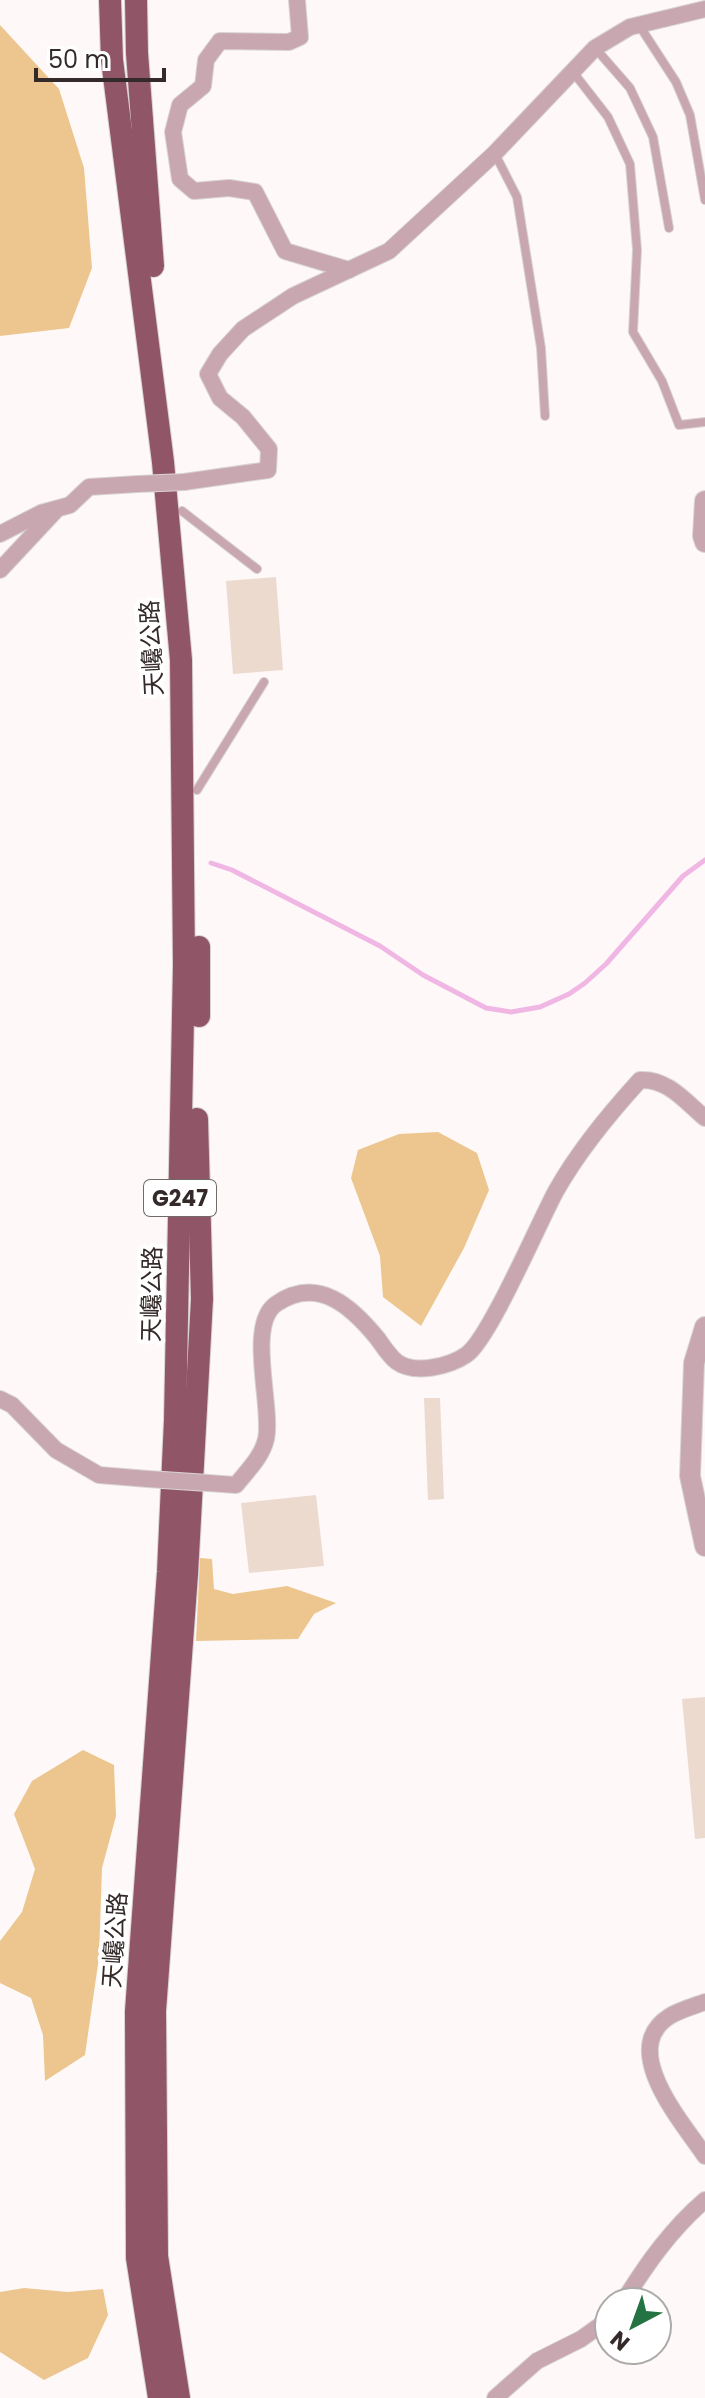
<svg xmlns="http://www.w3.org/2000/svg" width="705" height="2398" font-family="Poppins,'Noto Sans SC',sans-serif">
<rect width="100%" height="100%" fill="#fef9f8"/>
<!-- green -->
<g fill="#ecc68e">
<path d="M 0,25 L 59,89 L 84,168 L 92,268 L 69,328 L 0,336 Z"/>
<path d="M 438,1132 L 477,1153 L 489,1190 L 464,1248 L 421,1326 L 383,1297 L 380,1256 L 351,1178 L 358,1150 L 399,1134 Z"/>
<path d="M 200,1558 L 212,1559 L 214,1589 L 233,1594 L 287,1586 L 336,1603 L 314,1614 L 298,1639 L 196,1641 Z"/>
<path d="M 83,1750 L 114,1765 L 116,1816 L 102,1868 L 99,1957 L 85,2055 L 45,2081 L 43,2035 L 31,1998 L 0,1983 L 0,1941 L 22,1912 L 35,1869 L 14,1814 L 32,1781 Z"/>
<path d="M 24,2288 L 68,2292 L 103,2289 L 108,2315 L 88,2358 L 44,2380 L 0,2352 L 0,2292 Z"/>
</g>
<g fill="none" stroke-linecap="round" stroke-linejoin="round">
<!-- stream -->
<path stroke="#f1b7e4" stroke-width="5" d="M 211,863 L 232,870 L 380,946 L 423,975 L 486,1008 L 511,1012 L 540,1007 L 569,994 L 585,983 L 606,964 L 683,876 L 705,860"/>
</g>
<!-- building -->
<g fill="#eddacf">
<path d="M 276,577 L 283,670 L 233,674 L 226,581 Z"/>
<path d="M 424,1398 L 440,1398 L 444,1499 L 428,1500 Z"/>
<path d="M 316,1495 L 324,1566 L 249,1573 L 241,1503 Z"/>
<path d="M 705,1697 L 705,1838 L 695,1839 L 682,1699 Z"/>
</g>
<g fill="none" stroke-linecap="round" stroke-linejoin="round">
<!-- service casing -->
<g stroke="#d9d4d3" stroke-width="10">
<g id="service">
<path d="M 639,25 L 676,82 L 690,115 L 705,200"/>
<path d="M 596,49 L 630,88 L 653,137 L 669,228"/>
<path d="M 573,72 L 608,117 L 630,164 L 637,250 L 633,332 L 662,381 L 679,425 L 705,422"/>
<path d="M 495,154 L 517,197 L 541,348 L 545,416"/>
<path d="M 182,511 L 257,569"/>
<path d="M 197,790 L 264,682"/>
</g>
</g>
<!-- minor casing -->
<g stroke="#d9d4d3" stroke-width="18">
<g id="minor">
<path d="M 297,0 L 300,37 L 289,42 L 220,41 L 206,60 L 203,86 L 180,105 L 173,132 L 180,179 L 194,191 L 229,188 L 255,192 L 285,251 L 349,270"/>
<path d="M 184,482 L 268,470 L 269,449 L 243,417 L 220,398 L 208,374 L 220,354 L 243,329 L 293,296 L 389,251 L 494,154 L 595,48 L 630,27 L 705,9"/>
<path d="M 0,534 L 41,513 L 70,505 L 89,487 L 138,484"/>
<path d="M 0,570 L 57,509"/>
<path d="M 0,1399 L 12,1405 L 56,1450 L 99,1475 L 148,1479"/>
<path d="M 208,1483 L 236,1485 C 247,1471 262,1457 266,1439 C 273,1408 246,1325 276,1304 C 318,1275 352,1307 378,1339 C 383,1346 390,1357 397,1362 C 415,1375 450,1366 466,1355 C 489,1340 539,1222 556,1191 C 579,1150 609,1114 640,1080 C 667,1078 686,1102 705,1118"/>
<path d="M 705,2002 C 694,2006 680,2010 670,2016 C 617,2049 683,2123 705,2156"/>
<path d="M 623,2302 C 646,2265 671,2229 705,2200"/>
<path d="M 495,2398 L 537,2361 L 581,2339 L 609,2319"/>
</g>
</g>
<!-- tertiary casing -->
<g stroke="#d9d4d3" stroke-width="22">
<g id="tertiary">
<path d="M 705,501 L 703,536 L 705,542"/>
<path d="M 705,1327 L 694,1363 L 690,1476 L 705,1546"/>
</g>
</g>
<!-- trunk casing -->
<g stroke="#d9d4d3" stroke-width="24">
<g id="trunk">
<path d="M 110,0 L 112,60 L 163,462 L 181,660 L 184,965 L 175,1420 L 168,1572 L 136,2011 L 137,2258 L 159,2398"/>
<path d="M 136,0 L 137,53 L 153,266"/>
<path d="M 199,1016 L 199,947"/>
<path d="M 179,2398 L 157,2256 L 155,2011 L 187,1574 L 202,1299 L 197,1119"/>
</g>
</g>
<!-- service -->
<use href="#service" stroke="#c8a7b0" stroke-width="8"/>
<!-- minor -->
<use href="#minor" stroke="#c8a7b0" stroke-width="16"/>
<!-- tertiary -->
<use href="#tertiary" stroke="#c8a7b0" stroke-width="20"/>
<!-- trunk -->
<use href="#trunk" stroke="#915568" stroke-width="22"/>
<!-- minor-bridge casing -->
<g stroke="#d9d4d3" stroke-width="18" stroke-linecap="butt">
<g id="minor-bridge">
<path d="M 138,484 L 184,482"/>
<path d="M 148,1479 L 208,1483"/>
</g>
</g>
<!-- minor-bridge -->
<use href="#minor-bridge" stroke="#c8a7b0" stroke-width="16"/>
</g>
<g text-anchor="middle" stroke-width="8" stroke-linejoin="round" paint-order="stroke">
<!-- shield labels -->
<rect fill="#fff" stroke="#706a69" stroke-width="2" x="144" y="1180" width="72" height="36" rx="6"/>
<g font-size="22" font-weight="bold" fill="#332a29">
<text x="180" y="1206">G247</text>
</g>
<!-- street labels -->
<g font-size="24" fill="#332a29" stroke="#fff">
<text transform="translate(152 648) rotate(-93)" y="8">天巉公路</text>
<text transform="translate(152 1294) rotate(-89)" y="8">天巉公路</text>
<text transform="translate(115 1940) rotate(-86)" y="8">天巉公路</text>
</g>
</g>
<!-- north arrow -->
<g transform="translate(633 2326) rotate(221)"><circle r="38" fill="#ffffff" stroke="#adaaa9" stroke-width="2"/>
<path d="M0-6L14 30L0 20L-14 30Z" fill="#257343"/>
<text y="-12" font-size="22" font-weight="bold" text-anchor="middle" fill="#332a29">N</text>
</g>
<!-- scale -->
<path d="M36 68v12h128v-12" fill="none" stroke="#332a29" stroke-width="4"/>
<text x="48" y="68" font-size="24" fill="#332a29" stroke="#ffffff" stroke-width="6" paint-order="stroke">50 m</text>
</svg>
